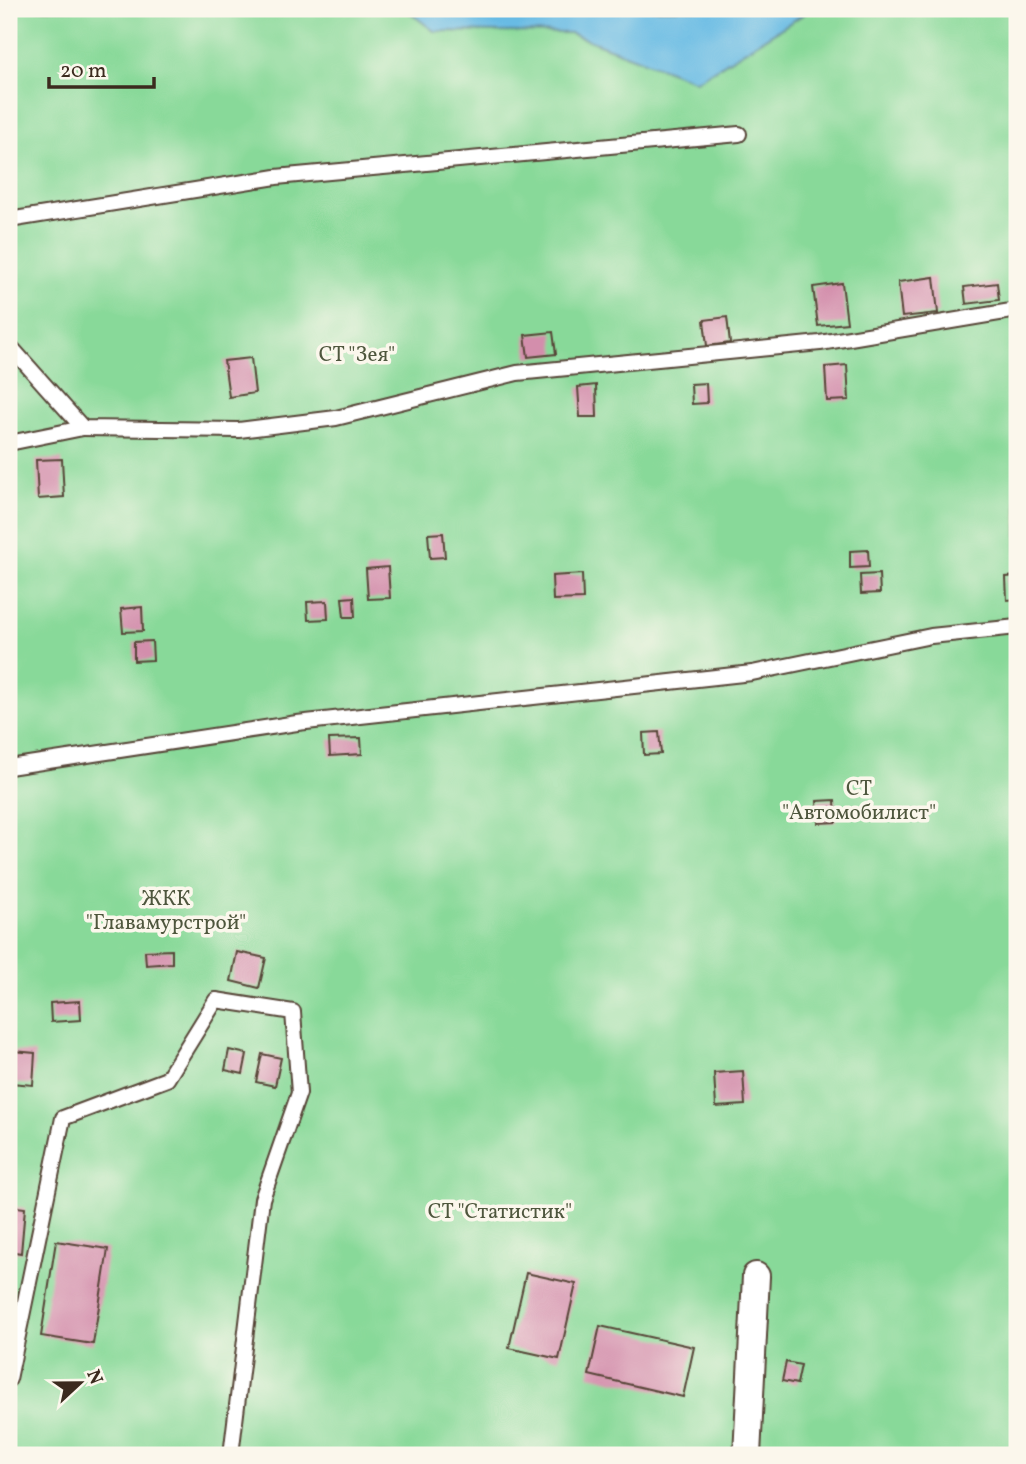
<svg xmlns="http://www.w3.org/2000/svg" width="1026" height="1464" font-family="Vollkorn,serif">
<rect width="100%" height="100%" fill="#fbf7ec"/>
<filter id="ink" filterUnits="userSpaceOnUse"><feTurbulence type="fractalNoise" baseFrequency=".0143" numOctaves="2"/><feDisplacementMap in="SourceGraphic" scale="14" xChannelSelector="R" yChannelSelector="G"/><feConvolveMatrix kernelMatrix="1 2 1 2 8 2 1 2 1" color-interpolation-filters="sRGB"/></filter>
<filter id="wash" filterUnits="userSpaceOnUse"><feTurbulence type="fractalNoise" baseFrequency=".00686" numOctaves="4" result="noise"/><feDisplacementMap in="SourceGraphic" scale="28" xChannelSelector="R" yChannelSelector="G"/><feGaussianBlur stdDeviation="1.57" result="paint"/><feColorMatrix in="noise" values="0 0 0 0 0 0 0 0 0 0 0 0 0 0 0 0 0 1.4 0 .05"/><feComposite in="paint" operator="in"/></filter>
<g filter="url(#wash)">
<rect width="100%" height="100%" fill="#f5ddc2"/>
<!-- green -->
<rect fill="#88d999" stroke="#62825c" stroke-width="2" x="9" y="9" width="1008" height="1446"/>
<!-- water -->
<path fill="#68bbe4" stroke="#527281" stroke-width="2" d="M 405,9 L 812,9 L 696,81 L 570,33 L 434,31 Z"/>
<g id="blocks">
<!-- building -->
<g fill="#d38eac">
<path d="M 934,277 L 938,313 L 902,317 L 898,282 Z"/>
<path d="M 842,283 L 847,323 L 818,326 L 813,287 Z"/>
<path d="M 997,283 L 999,300 L 966,304 L 964,287 Z"/>
<path d="M 727,317 L 730,343 L 707,346 L 704,320 Z"/>
<path d="M 553,332 L 556,354 L 528,357 L 525,335 Z"/>
<path d="M 251,358 L 255,393 L 229,397 L 224,361 Z"/>
<path d="M 847,365 L 849,400 L 827,401 L 825,367 Z"/>
<path d="M 706,383 L 707,403 L 692,404 L 691,384 Z"/>
<path d="M 596,385 L 597,417 L 580,417 L 578,387 Z"/>
<path d="M 62,459 L 64,497 L 38,499 L 36,460 Z"/>
<path d="M 443,533 L 445,557 L 430,558 L 428,534 Z"/>
<path d="M 868,550 L 869,567 L 850,568 L 850,551 Z"/>
<path d="M 388,567 L 390,598 L 368,599 L 366,569 Z"/>
<path d="M 582,574 L 583,599 L 553,600 L 552,576 Z"/>
<path d="M 879,574 L 880,593 L 861,594 L 860,575 Z"/>
<path d="M 1017,576 L 1017,599 L 1007,600 L 1006,577 Z"/>
<path d="M 354,597 L 355,617 L 344,617 L 342,598 Z"/>
<path d="M 327,601 L 328,619 L 308,620 L 307,602 Z"/>
<path d="M 142,607 L 143,631 L 123,632 L 121,609 Z"/>
<path d="M 152,641 L 153,660 L 134,661 L 134,642 Z"/>
<path d="M 659,732 L 661,754 L 644,755 L 643,733 Z"/>
<path d="M 361,738 L 362,754 L 330,756 L 329,739 Z"/>
<path d="M 835,800 L 836,822 L 818,823 L 817,801 Z"/>
<path d="M 172,950 L 172,963 L 146,965 L 145,951 Z"/>
<path d="M 237,952 L 266,958 L 259,988 L 231,981 Z"/>
<path d="M 80,1001 L 81,1020 L 51,1022 L 50,1003 Z"/>
<path d="M 229,1050 L 247,1054 L 243,1074 L 225,1070 Z"/>
<path d="M 13,1051 L 35,1053 L 33,1085 L 11,1083 Z"/>
<path d="M 262,1054 L 281,1058 L 275,1086 L 256,1082 Z"/>
<path d="M 743,1071 L 745,1105 L 716,1107 L 714,1073 Z"/>
<path d="M 9,1206 L 25,1208 L 21,1253 L 9,1251 Z"/>
<path d="M 56,1241 L 108,1249 L 93,1344 L 41,1336 Z"/>
<path d="M 526,1273 L 576,1284 L 559,1359 L 509,1348 Z"/>
<path d="M 600,1326 L 694,1347 L 683,1397 L 589,1375 Z"/>
<path d="M 786,1362 L 801,1365 L 797,1384 L 782,1381 Z"/>
<path d="M 165,1449 L 196,1454 L 196,1455 L 164,1455 Z"/>
</g>
</g>
</g>
<g filter="url(#ink)">
<use href="#blocks" fill-opacity="0" stroke="#574537" stroke-width="2"/>
<g fill="none" stroke-linecap="round" stroke-linejoin="round">
<!-- lane casing -->
<g stroke="#574537" stroke-width="18">
<g id="lane">
<path d="M 9,220 L 276,177 L 739,134"/>
<path d="M 9,345 L 83,428 L 239,430 L 336,418 L 517,373 L 820,343 L 1017,310"/>
<path d="M 9,443 L 83,428"/>
<path d="M 9,767 L 297,723 L 752,673 L 931,636 L 1017,627"/>
<path d="M 9,1379 L 63,1118 L 167,1079 L 216,1000 L 293,1012 L 299,1093 L 262,1199 L 231,1455"/>
</g>
</g>
<!-- street casing -->
<g stroke="#574537" stroke-width="30">
<path id="street" d="M 747,1455 L 756,1276"/>
</g>
<!-- lane -->
<use href="#lane" stroke="#fff" stroke-width="14"/>
<!-- street -->
<use href="#street" stroke="#fff" stroke-width="26"/>
</g>
</g>
<g text-anchor="middle" stroke-width="7" stroke-linejoin="round" paint-order="stroke">
<!-- park labels -->
<g font-size="21" fill="#4e563d" stroke="#fbf7ec">
<text x="357" y="361">СТ "Зея"</text>
<text x="859" y="795">СТ<tspan x="859" dy="24">"Автомобилист"</tspan></text>
<text x="166" y="905">ЖКК<tspan x="166" dy="24">"Главамурстрой"</tspan></text>
<text x="500" y="1218">СТ "Статистик"</text>
</g>
</g>
<!-- margin -->
<rect width="1026" height="1464" fill="none" stroke="#fbf7ec" stroke-width="35"/>
<!-- north arrow -->
<g transform="translate(80 1383) rotate(68)" stroke="#fbf7ec" stroke-width="5" paint-order="stroke">
<path d="M0-5L12 26L0 18L-12 26Z" fill="#3b2a1e"/>
<text y="-10" font-size="19" font-weight="bold" text-anchor="middle" fill="#3b2a1e">N</text>
</g>
<!-- scale -->
<path d="M49 77v10h105v-10" fill="none" stroke="#3b2a1e" stroke-width="3.5"/>
<text x="60" y="77" font-size="21" fill="#3b2a1e" stroke="#fbf7ec" stroke-width="5" paint-order="stroke">20 m</text>
</svg>
